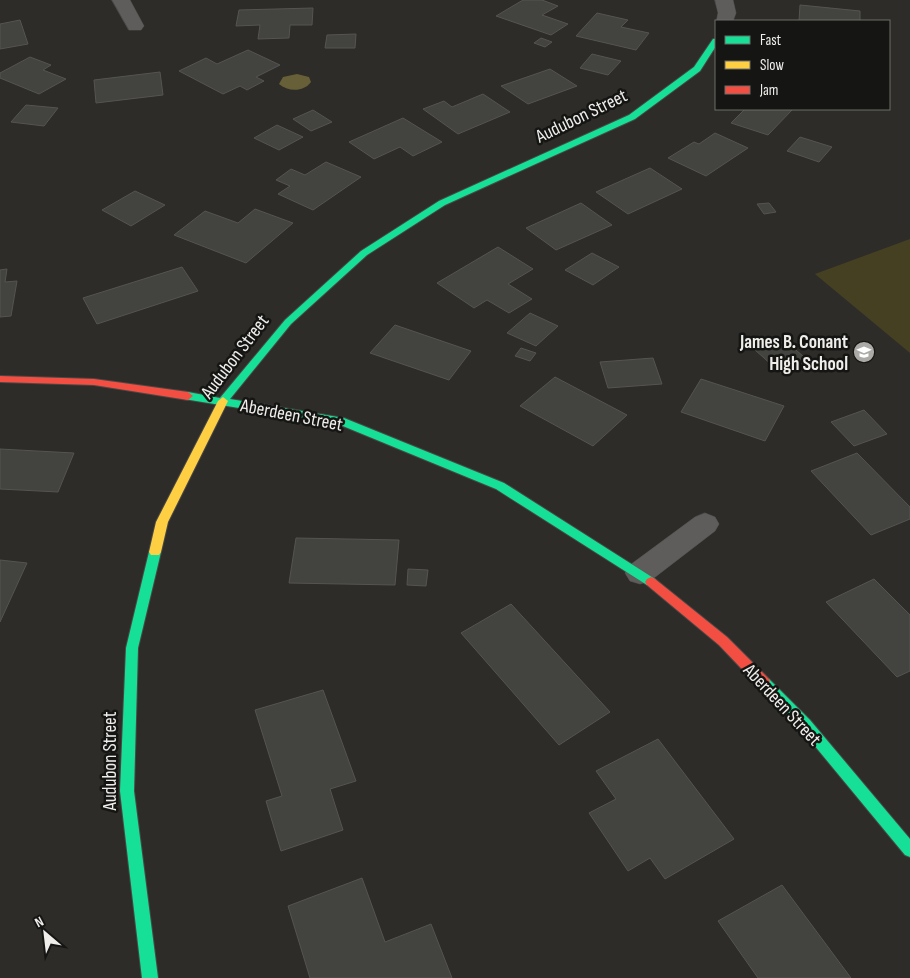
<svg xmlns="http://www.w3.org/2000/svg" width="910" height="978" font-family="'Sofia Sans Condensed',sans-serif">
<rect width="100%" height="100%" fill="#2d2c29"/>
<!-- green -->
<path fill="#464022" d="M 910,239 L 910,353 L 815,274 Z"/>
<!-- water -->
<path fill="#675f38" d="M 297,74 L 309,77 L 311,82 C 304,92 288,92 279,84 L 283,77 Z"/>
<!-- building -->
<g fill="#434340" stroke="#555451">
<path d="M 523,0 L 542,0 L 558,6 L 542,15 L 568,24 L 551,35 L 496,16 Z"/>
<path d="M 800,5 L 860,11 L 860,21 L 799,21 Z"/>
<path d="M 313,8 L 312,25 L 290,25 L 289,38 L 258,39 L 260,25 L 236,26 L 239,10 Z"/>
<path d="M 597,13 L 628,20 L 621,27 L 649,33 L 636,50 L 576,36 Z"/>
<path d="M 20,20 L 28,44 L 0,49 L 0,24 Z"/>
<path d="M 356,34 L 355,48 L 325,48 L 327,35 Z"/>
<path d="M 541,38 L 552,42 L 545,47 L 534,43 Z"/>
<path d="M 248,50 L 280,65 L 256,77 L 264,81 L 247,90 L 240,86 L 223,94 L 179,71 L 206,58 L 217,64 Z"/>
<path d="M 592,54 L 621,61 L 608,75 L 580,68 Z"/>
<path d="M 30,57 L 51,65 L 43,70 L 66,79 L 39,94 L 0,78 L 0,73 Z"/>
<path d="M 550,69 L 577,86 L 528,104 L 501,86 Z"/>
<path d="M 160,72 L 163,95 L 96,103 L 94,80 Z"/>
<path d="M 483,94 L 510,112 L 458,134 L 423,109 L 444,101 L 452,107 Z"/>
<path d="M 26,105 L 58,108 L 44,126 L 11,122 Z"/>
<path d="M 745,109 L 793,109 L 768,135 L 731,123 Z"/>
<path d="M 313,110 L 332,122 L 311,131 L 293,119 Z"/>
<path d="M 403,118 L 442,142 L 413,156 L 400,147 L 374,159 L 349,142 Z"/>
<path d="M 277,125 L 303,137 L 279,150 L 254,138 Z"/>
<path d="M 715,133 L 748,148 L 706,176 L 668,158 L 694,142 L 699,144 Z"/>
<path d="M 800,137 L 832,147 L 819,162 L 787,151 Z"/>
<path d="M 326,162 L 361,177 L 313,210 L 278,194 L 290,186 L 276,180 L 291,169 L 305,175 Z"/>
<path d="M 650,168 L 682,189 L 628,214 L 596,192 Z"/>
<path d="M 135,191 L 165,205 L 131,226 L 102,210 Z"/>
<path d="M 581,203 L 612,225 L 556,250 L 526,228 Z"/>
<path d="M 769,203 L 776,212 L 764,214 L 757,204 Z"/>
<path d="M 255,209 L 293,223 L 246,263 L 174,235 L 205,211 L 238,223 Z"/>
<path d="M 498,247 L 533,269 L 508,284 L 532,299 L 509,313 L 487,300 L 474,308 L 437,283 Z"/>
<path d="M 592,253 L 619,267 L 593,285 L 565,270 Z"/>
<path d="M 182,267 L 198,291 L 97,324 L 83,298 Z"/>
<path d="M 7,269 L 5,282 L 17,281 L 11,316 L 0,317 L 0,270 Z"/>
<path d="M 530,313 L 558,326 L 536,346 L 507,333 Z"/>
<path d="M 395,325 L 471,351 L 449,380 L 370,353 Z"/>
<path d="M 783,339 L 810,362 L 782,374 L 755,350 Z"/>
<path d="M 521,348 L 536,353 L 530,361 L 515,356 Z"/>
<path d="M 653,358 L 662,384 L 608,388 L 600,362 Z"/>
<path d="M 555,377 L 627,415 L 593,446 L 520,406 Z"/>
<path d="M 701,379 L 784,406 L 765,441 L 681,412 Z"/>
<path d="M 864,410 L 887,434 L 854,446 L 831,422 Z"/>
<path d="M 0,449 L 74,453 L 58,492 L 0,489 Z"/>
<path d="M 857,453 L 910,507 L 910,519 L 871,535 L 811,471 Z"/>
<path d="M 296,538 L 399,540 L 395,585 L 289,583 Z"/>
<path d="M 0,560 L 27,563 L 0,622 Z"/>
<path d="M 408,569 L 428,570 L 426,586 L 407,585 Z"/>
<path d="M 874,579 L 910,615 L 910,671 L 897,677 L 826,602 Z"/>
<path d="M 511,604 L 610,712 L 559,745 L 461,633 Z"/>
<path d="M 323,690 L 356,781 L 330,789 L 343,830 L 281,851 L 266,801 L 282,796 L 255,710 Z"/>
<path d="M 658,739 L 734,839 L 665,879 L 650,858 L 628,871 L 589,813 L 616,799 L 596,771 Z"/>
<path d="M 362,878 L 385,942 L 431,924 L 452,978 L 310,978 L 288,906 Z"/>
<path d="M 782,885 L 851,978 L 758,978 L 718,921 Z"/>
</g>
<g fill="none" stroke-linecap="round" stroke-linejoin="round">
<!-- street casing -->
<g stroke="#494846" stroke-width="1">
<g id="street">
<path d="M 112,0 L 130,0 L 144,26 L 141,30 L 129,30 Z"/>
<path d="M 715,0 L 733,0 L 736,13 L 733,21 L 716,23 L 718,13 Z"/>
<path d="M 705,513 L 715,517 L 719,524 L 715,531 L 650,581 L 640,584 L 630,581 L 625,573 L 630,565 L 695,517 Z"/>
</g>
</g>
<!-- fast casing -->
<g stroke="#494846" stroke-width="2">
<g id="fast">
<path d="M 713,39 L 716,39 L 716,46 L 700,71 L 635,119 L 445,205 L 367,255 L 291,324 L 230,399 L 344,418 L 504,483 L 655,579 L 657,582 L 655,585 L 647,585 L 496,489 L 338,424 L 184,399 L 183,396 L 184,393 L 188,392 L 220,398 L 285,320 L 361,251 L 439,201 L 629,115 L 694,67 Z"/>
<path d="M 155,547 L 159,549 L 161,552 L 138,648 L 134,791 L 158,978 L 142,978 L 120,791 L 126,648 L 149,552 L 151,549 Z"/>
<path d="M 764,678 L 769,679 L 810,720 L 910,839 L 910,857 L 905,855 L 800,728 L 759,687 L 758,683 L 759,679 Z"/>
</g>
</g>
<!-- slow casing -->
<g stroke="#494846" stroke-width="2">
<path id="slow" d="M 223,397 L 228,401 L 168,522 L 161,552 L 159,555 L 151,555 L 149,552 L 156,522 L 218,401 Z"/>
</g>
<!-- jam casing -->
<g stroke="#494846" stroke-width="2">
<g id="jam">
<path d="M 0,376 L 94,379 L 188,392 L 193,396 L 188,400 L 94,385 L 0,382 Z"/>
<path d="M 651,577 L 655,579 L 727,637 L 769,679 L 770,683 L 769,687 L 764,688 L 759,687 L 719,645 L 647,585 L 645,582 L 647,579 Z"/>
</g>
</g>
<!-- street -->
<use href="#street" fill="#5e5d5b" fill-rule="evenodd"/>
<!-- fast -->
<use href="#fast" fill="#16e098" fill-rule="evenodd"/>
<!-- slow -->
<use href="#slow" fill="#ffcf43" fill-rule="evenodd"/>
<!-- jam -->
<use href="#jam" fill="#f24e42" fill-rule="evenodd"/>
</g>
<!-- icons -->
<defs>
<g id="school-disc" transform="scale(1.125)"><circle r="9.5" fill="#abaaa7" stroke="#151513"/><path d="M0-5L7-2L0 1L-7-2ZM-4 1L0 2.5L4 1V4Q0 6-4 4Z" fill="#fff"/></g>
</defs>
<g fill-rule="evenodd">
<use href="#school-disc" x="864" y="352"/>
</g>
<g text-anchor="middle" stroke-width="5" stroke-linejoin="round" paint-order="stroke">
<!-- street labels -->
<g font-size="19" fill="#efeeeb" stroke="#151513">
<text transform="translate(581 115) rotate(-26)" y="7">Audubon Street</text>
<text transform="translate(234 356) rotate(-53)" y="7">Audubon Street</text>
<text transform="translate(292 414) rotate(11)" y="7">Aberdeen Street</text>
<text transform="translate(783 704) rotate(47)" y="7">Aberdeen Street</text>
<text transform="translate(109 761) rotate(-90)" y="7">Audubon Street</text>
</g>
<!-- poi labels -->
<g font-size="19" font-weight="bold" fill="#efeeeb" stroke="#151513" text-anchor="end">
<text x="848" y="348">James B. Conant<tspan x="848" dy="22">High School</tspan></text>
</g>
</g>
<!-- legend -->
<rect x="715" y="20" width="175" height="90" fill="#151513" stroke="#6c6c69"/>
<rect x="725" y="36" width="25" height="8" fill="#16e098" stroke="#6c6c69"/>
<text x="760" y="45" font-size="15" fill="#efeeeb">Fast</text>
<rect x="725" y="61" width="25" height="8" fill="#ffcf43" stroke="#6c6c69"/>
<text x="760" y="70" font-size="15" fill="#efeeeb">Slow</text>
<rect x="725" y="86" width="25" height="8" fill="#f24e42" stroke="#6c6c69"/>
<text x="760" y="95" font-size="15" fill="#efeeeb">Jam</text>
<!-- north arrow -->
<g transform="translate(45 933) rotate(332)" stroke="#151513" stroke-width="4" paint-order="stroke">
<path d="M0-4L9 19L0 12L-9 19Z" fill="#efeeeb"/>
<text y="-8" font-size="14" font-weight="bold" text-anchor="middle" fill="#efeeeb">N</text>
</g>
</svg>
